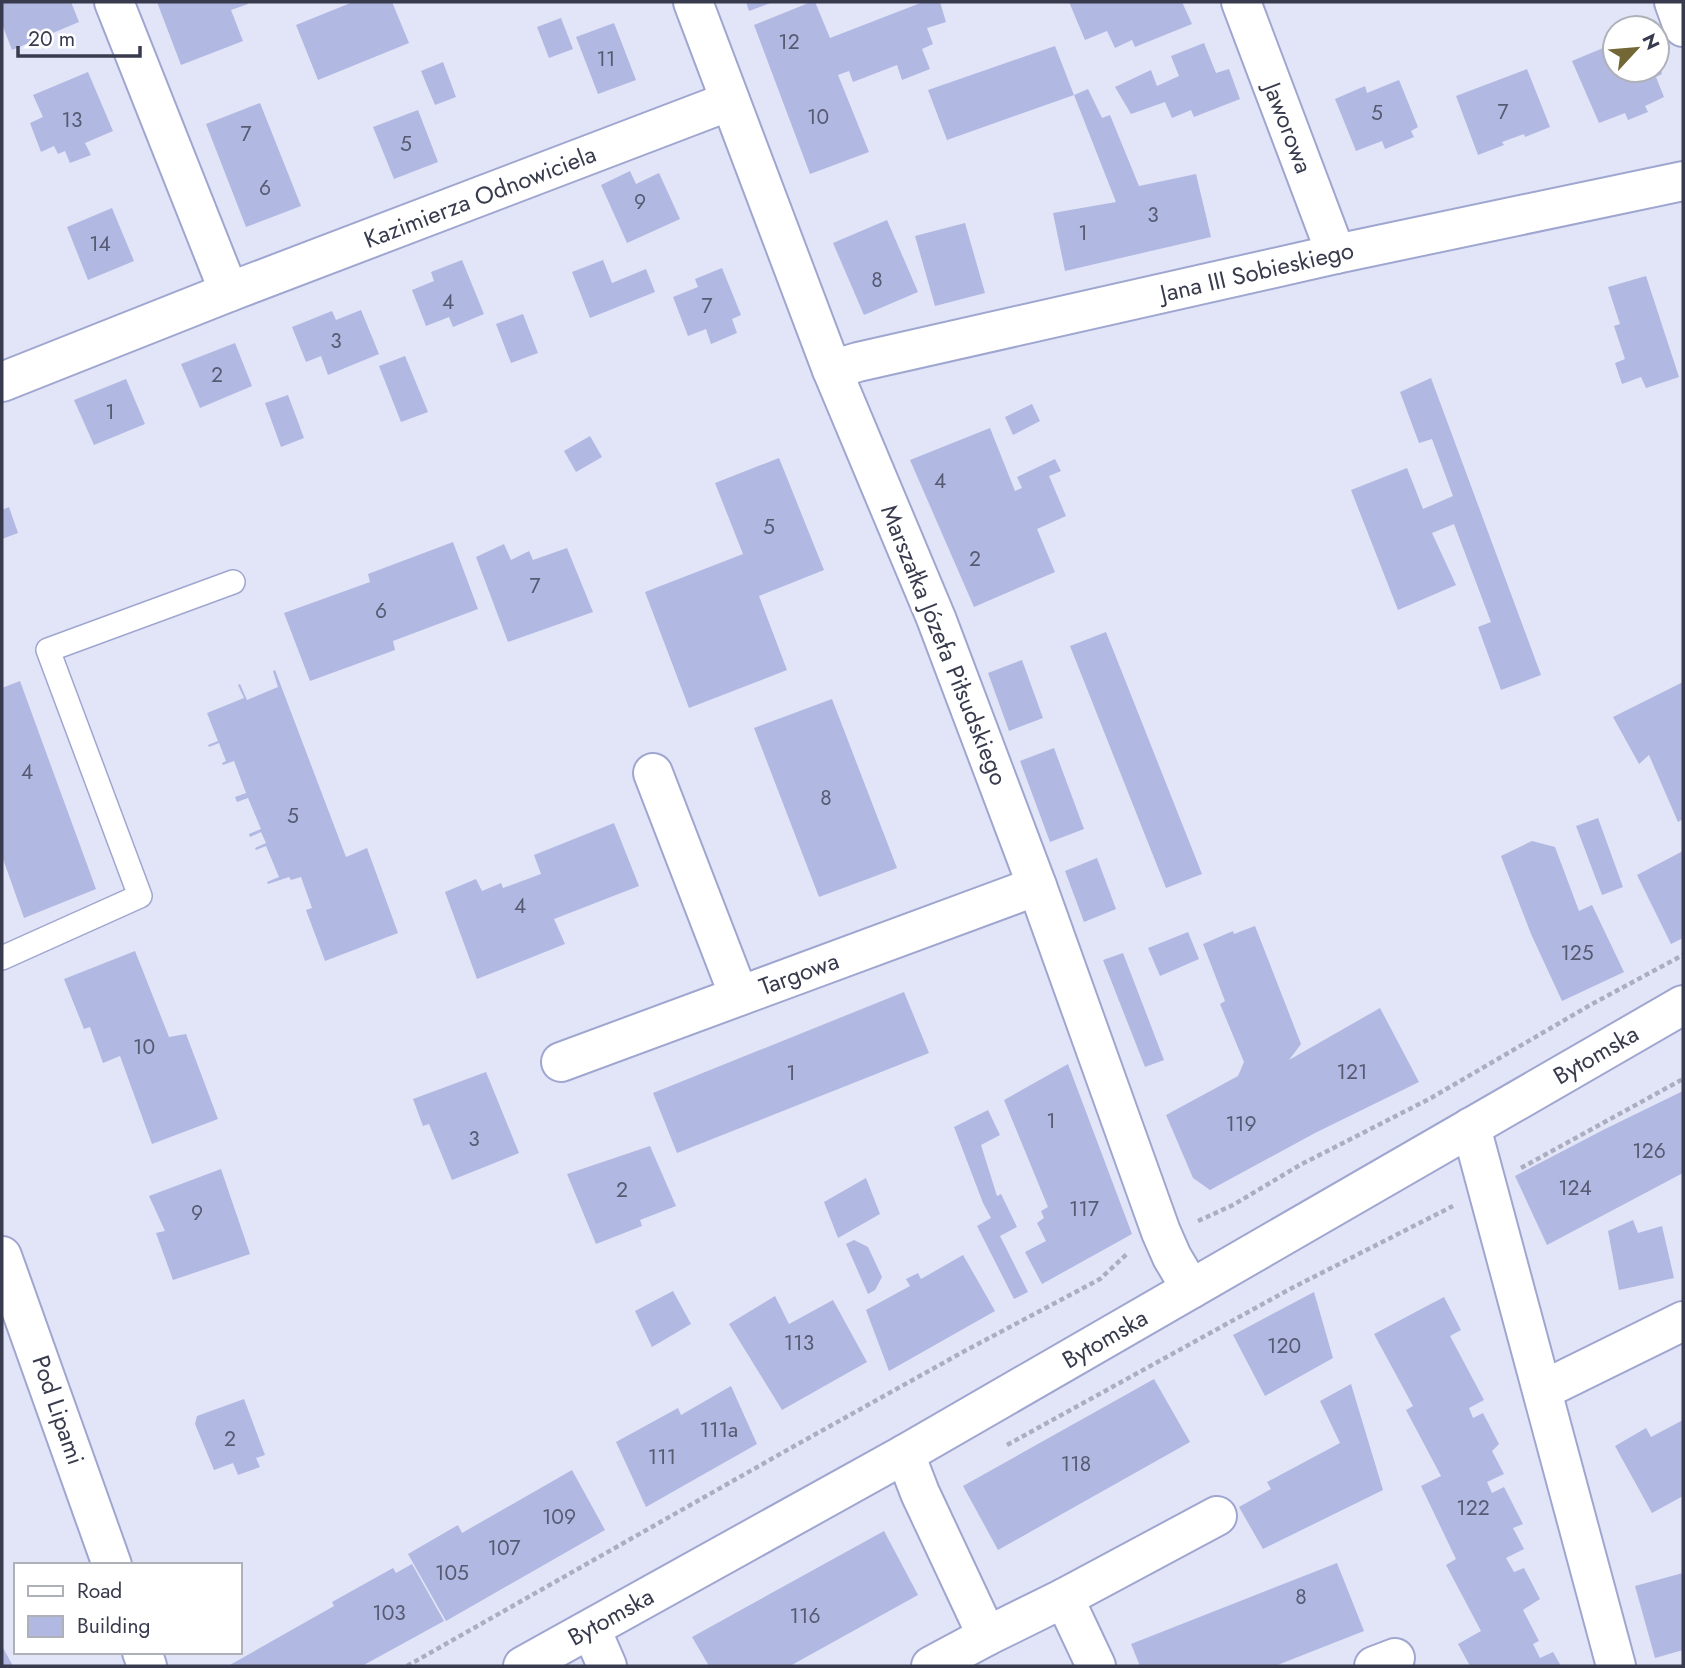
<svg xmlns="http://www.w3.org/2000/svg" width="1685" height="1668" font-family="Jost,sans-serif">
<rect width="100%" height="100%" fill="#e2e5f7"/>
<!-- building -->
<g fill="#b1b8e2">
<path d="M 2,2 L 71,2 L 79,22 L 12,50 L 2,24 Z"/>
<path d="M 157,2 L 247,2 L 248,4 L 231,10 L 243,41 L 181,65 Z"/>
<path d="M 353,2 L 392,2 L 409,43 L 318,80 L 296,25 Z"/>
<path d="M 746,2 L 773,2 L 749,11 Z"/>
<path d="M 811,2 L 815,2 L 830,38 L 923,2 L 940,2 L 946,22 L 927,28 L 933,44 L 922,49 L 930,69 L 902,80 L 897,65 L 853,82 L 849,71 L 838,75 L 869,152 L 810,174 L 754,25 Z"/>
<path d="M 1069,2 L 1182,2 L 1192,24 L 1135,47 L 1132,40 L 1115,48 L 1107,31 L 1085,40 Z"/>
<path d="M 561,18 L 573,49 L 549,58 L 537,27 Z"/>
<path d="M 614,23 L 636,80 L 598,94 L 576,37 Z"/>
<path d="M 1204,43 L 1216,73 L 1229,69 L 1240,99 L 1194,117 L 1191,110 L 1172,118 L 1165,102 L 1131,114 L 1115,87 L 1151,70 L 1157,86 L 1179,76 L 1171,56 Z"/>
<path d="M 1615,43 L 1615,70 L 1657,70 L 1657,61 L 1662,74 L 1656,77 L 1664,97 L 1645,106 L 1648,112 L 1628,120 L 1625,113 L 1599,123 L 1572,61 Z"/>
<path d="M 1055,46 L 1074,95 L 947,140 L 928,90 Z"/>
<path d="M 443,62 L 456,97 L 435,105 L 421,71 Z"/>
<path d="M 1527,69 L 1550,127 L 1525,137 L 1524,134 L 1502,142 L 1504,145 L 1478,155 L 1456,96 Z"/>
<path d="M 88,72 L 113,131 L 85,143 L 91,155 L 70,163 L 65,151 L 58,154 L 54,146 L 41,152 L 30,123 L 43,117 L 33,95 Z"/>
<path d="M 1399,80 L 1418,127 L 1411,131 L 1414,137 L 1385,149 L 1382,141 L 1356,151 L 1335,99 L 1365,86 L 1367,93 Z"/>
<path d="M 1088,89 L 1102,118 L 1110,115 L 1139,186 L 1196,174 L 1211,237 L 1065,271 L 1053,213 L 1116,202 L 1074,95 Z"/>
<path d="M 260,103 L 301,206 L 246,227 L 206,124 Z"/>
<path d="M 418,110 L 438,162 L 394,179 L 373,127 Z"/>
<path d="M 630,171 L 636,184 L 659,173 L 680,219 L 627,243 L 601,185 Z"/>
<path d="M 112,208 L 134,261 L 88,280 L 67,227 Z"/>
<path d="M 887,220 L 918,292 L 864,315 L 833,243 Z"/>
<path d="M 965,223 L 985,293 L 935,306 L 915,236 Z"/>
<path d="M 462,260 L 484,314 L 453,327 L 449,317 L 426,326 L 412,290 L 434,281 L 431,272 Z"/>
<path d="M 603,260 L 612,283 L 646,269 L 655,292 L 590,318 L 572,272 Z"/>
<path d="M 722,268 L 741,315 L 732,319 L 737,333 L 711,344 L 706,329 L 688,336 L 673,297 L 698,287 L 695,279 Z"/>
<path d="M 1646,276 L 1679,377 L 1646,388 L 1641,377 L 1622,384 L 1615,363 L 1625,359 L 1614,326 L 1620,324 L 1608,287 Z"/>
<path d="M 361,310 L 379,354 L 328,375 L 321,356 L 306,362 L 292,327 L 332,311 L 336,320 Z"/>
<path d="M 523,314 L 538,353 L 511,363 L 496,324 Z"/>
<path d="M 235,343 L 252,386 L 200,408 L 181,364 Z"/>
<path d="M 405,356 L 428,412 L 401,422 L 379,366 Z"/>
<path d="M 1431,378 L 1541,675 L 1501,690 L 1478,627 L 1491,622 L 1454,524 L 1432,533 L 1456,585 L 1398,610 L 1351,490 L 1407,468 L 1423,509 L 1453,496 L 1432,439 L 1419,443 L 1400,392 Z"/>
<path d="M 126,379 L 145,424 L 94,445 L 74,400 Z"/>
<path d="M 288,395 L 304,438 L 281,447 L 265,403 Z"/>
<path d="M 1032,404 L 1040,421 L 1013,435 L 1005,417 Z"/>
<path d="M 990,428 L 1015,491 L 1022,488 L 1017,477 L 1055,459 L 1061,471 L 1049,476 L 1066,516 L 1037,529 L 1055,572 L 974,607 L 910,460 Z"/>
<path d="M 590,436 L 602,457 L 576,472 L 564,451 Z"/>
<path d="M 779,458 L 824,570 L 759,596 L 787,670 L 689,708 L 645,592 L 743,554 L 715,483 Z"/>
<path d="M 9,507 L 18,533 L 2,539 L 2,510 Z"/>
<path d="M 453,542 L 478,609 L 393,641 L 395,650 L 310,681 L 284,613 L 370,582 L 368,574 Z"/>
<path d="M 504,544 L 511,560 L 529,551 L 533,560 L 567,548 L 593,612 L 508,642 L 476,557 Z"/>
<path d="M 1106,632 L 1202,874 L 1166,888 L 1070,646 Z"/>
<path d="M 1022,660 L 1043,718 L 1009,731 L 988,673 Z"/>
<path d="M 275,670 L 346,857 L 367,848 L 398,933 L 325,961 L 306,910 L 312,908 L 301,877 L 291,880 L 289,877 L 268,884 L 267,882 L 279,877 L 266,846 L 256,850 L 255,848 L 266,843 L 261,832 L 250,837 L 249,834 L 261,829 L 248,798 L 237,802 L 235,797 L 246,793 L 234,761 L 223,765 L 222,763 L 226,761 L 219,743 L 209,747 L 208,745 L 218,741 L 207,713 L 244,698 L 238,685 L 240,684 L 247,700 L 278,687 L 273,671 Z"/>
<path d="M 20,681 L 96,889 L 24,918 L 2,856 L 2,688 Z"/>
<path d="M 1683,682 L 1683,819 L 1678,822 L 1649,755 L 1639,764 L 1613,717 Z"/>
<path d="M 832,699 L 897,868 L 819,897 L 754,728 Z"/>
<path d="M 1054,748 L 1084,829 L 1050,842 L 1020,761 Z"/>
<path d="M 1598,818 L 1623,887 L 1602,895 L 1576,826 Z"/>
<path d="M 614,823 L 639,886 L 554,919 L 565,944 L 477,979 L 445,892 L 476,879 L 482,891 L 501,883 L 503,888 L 541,874 L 534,855 Z"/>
<path d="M 1532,841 L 1555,847 L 1579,911 L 1592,905 L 1624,972 L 1562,1001 L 1531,934 L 1501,856 Z"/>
<path d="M 1683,851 L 1683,938 L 1671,944 L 1637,875 Z"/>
<path d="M 1097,858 L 1116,909 L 1084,922 L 1065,871 Z"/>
<path d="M 1255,926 L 1301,1044 L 1289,1060 L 1380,1008 L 1419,1082 L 1315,1133 L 1210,1190 L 1193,1178 L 1166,1115 L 1238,1076 L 1244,1062 L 1220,1004 L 1225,1001 L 1203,944 L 1233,931 L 1234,934 Z"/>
<path d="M 1188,932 L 1199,959 L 1160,976 L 1148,948 Z"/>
<path d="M 135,951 L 169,1037 L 186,1034 L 218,1119 L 152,1144 L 120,1056 L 103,1063 L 90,1027 L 84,1029 L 64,979 Z"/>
<path d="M 1123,953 L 1164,1060 L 1145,1067 L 1103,960 Z"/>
<path d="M 904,992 L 929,1053 L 677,1153 L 653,1093 Z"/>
<path d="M 1068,1064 L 1132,1234 L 1042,1284 L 1025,1252 L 1046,1241 L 1037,1223 L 1044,1218 L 1041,1211 L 1048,1207 L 1004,1100 Z"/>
<path d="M 486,1072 L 519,1153 L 452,1180 L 429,1124 L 423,1126 L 413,1099 Z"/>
<path d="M 1683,1091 L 1683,1173 L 1547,1245 L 1515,1176 L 1605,1129 Z"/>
<path d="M 988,1110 L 1000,1135 L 981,1145 L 997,1196 L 1001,1194 L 1017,1227 L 1000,1236 L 1028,1292 L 1014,1299 L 977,1226 L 991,1218 L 983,1203 L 954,1127 Z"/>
<path d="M 650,1146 L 676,1206 L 640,1220 L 642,1226 L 596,1244 L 567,1174 Z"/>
<path d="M 221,1169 L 250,1254 L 173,1280 L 156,1233 L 165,1231 L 149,1196 Z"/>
<path d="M 866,1178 L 880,1214 L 838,1238 L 824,1202 Z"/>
<path d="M 1633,1220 L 1638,1233 L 1662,1226 L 1674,1278 L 1619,1290 L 1608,1231 Z"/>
<path d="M 854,1240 L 868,1247 L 882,1277 L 875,1290 L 868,1294 L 846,1244 Z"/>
<path d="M 963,1255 L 995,1311 L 889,1371 L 866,1310 L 910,1286 L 906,1279 L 918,1273 L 921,1279 Z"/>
<path d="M 673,1291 L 691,1324 L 652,1347 L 635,1311 Z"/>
<path d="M 1314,1292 L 1333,1358 L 1265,1396 L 1233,1335 Z"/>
<path d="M 775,1296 L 789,1324 L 833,1300 L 867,1362 L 782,1410 L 729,1324 Z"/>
<path d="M 1444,1297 L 1461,1330 L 1450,1336 L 1484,1400 L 1469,1408 L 1473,1418 L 1483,1413 L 1499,1444 L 1492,1451 L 1504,1474 L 1487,1482 L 1492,1493 L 1504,1487 L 1523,1524 L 1513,1528 L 1524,1549 L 1506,1558 L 1514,1572 L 1524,1568 L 1540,1599 L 1523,1610 L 1539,1641 L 1533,1644 L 1540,1658 L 1553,1652 L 1561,1666 L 1470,1666 L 1458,1644 L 1481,1631 L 1446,1565 L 1456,1559 L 1421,1486 L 1441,1476 L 1406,1410 L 1413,1406 L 1374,1334 Z"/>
<path d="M 1154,1379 L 1190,1442 L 998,1550 L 963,1486 Z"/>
<path d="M 1351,1384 L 1383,1490 L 1263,1549 L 1239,1507 L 1271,1489 L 1267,1482 L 1340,1443 L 1320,1401 Z"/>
<path d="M 731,1386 L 757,1444 L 646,1507 L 616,1442 L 678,1408 L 681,1415 Z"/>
<path d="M 244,1399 L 265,1455 L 256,1458 L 260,1467 L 238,1475 L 233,1463 L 214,1470 L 195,1424 L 197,1416 Z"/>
<path d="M 1683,1420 L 1683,1496 L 1652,1513 L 1615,1446 L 1646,1428 L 1651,1437 Z"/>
<path d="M 572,1470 L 605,1530 L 446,1621 L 408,1554 L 458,1525 L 462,1533 Z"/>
<path d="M 884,1531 L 918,1595 L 790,1666 L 709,1666 L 692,1637 Z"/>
<path d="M 1337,1563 L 1364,1631 L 1275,1666 L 1140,1666 L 1131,1644 Z"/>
<path d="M 412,1564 L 444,1621 L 362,1666 L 228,1666 L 334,1606 L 332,1602 L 393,1568 L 396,1573 Z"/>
<path d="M 1683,1573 L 1683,1650 L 1655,1658 L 1635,1586 Z"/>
<path d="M 2,1646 L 13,1666 L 2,1666 Z"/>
</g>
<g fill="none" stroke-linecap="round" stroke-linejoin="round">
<!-- lane casing -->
<g stroke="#9fa6d0" stroke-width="26">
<path id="lane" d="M 2,958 L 140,896 L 48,650 L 233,582"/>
</g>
<!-- street casing -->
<g stroke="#9fa6d0" stroke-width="42">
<g id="street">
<path d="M 114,2 L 229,292"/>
<path d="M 693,2 L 832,370 L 936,618 L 1037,886 L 1161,1232 L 1172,1257 L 1191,1289"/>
<path d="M 1241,2 L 1336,254"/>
<path d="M 1674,2 L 1683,27"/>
<path d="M 832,370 L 858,362 L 1336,254 L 1683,181"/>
<path d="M 2,382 L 229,292 L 730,101"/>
<path d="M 653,773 L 739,996"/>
<path d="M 561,1062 L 1037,886"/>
<path d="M 1471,1127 L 1616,1666"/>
<path d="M 1543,1390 L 1683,1321"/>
<path d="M 905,1454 L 920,1493 L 987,1636 L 931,1666"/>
<path d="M 1064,1598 L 1217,1516"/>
<path d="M 987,1636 L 1064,1598 L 1096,1666"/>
<path d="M 1374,1666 L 1395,1658"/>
</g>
</g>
<!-- secondary casing -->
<g stroke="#9fa6d0" stroke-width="42">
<g id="secondary">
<path d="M 2,1256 L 112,1565"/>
<path d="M 591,1629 L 607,1666"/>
<path d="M 142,1652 L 147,1666"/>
<path d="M 523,1666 L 905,1454 L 1683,1005"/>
</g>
</g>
<!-- path -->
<g stroke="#abaec0" stroke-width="4.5" stroke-dasharray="5 3.5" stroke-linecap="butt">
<path d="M 1521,1168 L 1683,1079"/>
<path d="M 1198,1221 L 1233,1205 L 1300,1165 L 1431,1098 L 1592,1004 L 1683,955"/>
<path d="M 1007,1445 L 1290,1289 L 1453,1206"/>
<path d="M 407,1666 L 789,1449 L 961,1353 L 1100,1279 L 1128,1253"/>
</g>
<!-- lane -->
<use href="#lane" stroke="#fff" stroke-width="23"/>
<!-- street -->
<use href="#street" stroke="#fff" stroke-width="38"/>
<!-- secondary -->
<use href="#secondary" stroke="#fff" stroke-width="38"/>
</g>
<g text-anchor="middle" stroke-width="7" stroke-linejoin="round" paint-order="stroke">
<!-- number labels -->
<g font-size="21" fill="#565a72">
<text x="789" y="49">12</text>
<text x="606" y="66">11</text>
<text x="1503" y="119">7</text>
<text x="1377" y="120">5</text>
<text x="818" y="124">10</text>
<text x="72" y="127">13</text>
<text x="246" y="141">7</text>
<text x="406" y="151">5</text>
<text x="265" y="195">6</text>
<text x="640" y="209">9</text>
<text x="1153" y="222">3</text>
<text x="1083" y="240">1</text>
<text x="100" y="251">14</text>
<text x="877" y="287">8</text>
<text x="448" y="309">4</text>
<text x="707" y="313">7</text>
<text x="336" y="348">3</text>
<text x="217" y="382">2</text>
<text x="110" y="419">1</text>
<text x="940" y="488">4</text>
<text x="769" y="534">5</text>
<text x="975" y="566">2</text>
<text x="535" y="593">7</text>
<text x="381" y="618">6</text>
<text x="27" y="779">4</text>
<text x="826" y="805">8</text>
<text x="293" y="823">5</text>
<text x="520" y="913">4</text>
<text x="1577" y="960">125</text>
<text x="144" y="1054">10</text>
<text x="1352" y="1079">121</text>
<text x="791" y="1080">1</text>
<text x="1051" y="1128">1</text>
<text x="1241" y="1131">119</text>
<text x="474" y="1146">3</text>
<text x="1649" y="1158">126</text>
<text x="1575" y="1195">124</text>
<text x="622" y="1197">2</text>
<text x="1084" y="1216">117</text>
<text x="197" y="1220">9</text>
<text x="799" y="1350">113</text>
<text x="1284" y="1353">120</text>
<text x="719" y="1437">111a</text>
<text x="230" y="1446">2</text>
<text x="662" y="1464">111</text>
<text x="1076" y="1471">118</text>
<text x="1473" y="1515">122</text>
<text x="559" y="1524">109</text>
<text x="504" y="1555">107</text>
<text x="452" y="1580">105</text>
<text x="1301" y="1604">8</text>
<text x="389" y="1620">103</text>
<text x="805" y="1623">116</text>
</g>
<!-- street labels -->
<g font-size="24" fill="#383b4d" stroke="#fff">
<text transform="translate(1288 128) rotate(69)" y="8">Jaworowa</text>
<text transform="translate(480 197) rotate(-21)" y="8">Kazimierza Odnowiciela</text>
<text transform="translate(1257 272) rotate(-13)" y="8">Jana III Sobieskiego</text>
<text transform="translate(944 645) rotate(68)" y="8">Marszałka Józefa Piłsudskiego</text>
<text transform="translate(799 974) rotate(-20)" y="8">Targowa</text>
<text transform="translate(1596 1055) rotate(-30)" y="8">Bytomska</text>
<text transform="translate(1105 1339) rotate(-30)" y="8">Bytomska</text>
<text transform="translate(58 1410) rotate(71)" y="8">Pod Lipami</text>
<text transform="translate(611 1617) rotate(-29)" y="8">Bytomska</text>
</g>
</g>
<!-- border -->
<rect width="1685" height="1668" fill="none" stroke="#383b4d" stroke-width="7"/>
<!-- legend -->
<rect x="14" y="1563" width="228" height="91" fill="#ffffff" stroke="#afb1b8" stroke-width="2"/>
<rect x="28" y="1586" width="35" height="10" fill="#ffffff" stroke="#afb1b8" stroke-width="2"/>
<text x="77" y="1598" font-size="21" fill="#383b4d">Road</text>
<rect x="28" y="1616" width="35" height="21" fill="#b1b8e2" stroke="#afb1b8" stroke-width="2"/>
<text x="77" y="1633" font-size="21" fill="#383b4d">Building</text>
<!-- north arrow -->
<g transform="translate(1636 49) rotate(64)"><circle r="33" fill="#ffffff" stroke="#afb1b8" stroke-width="2"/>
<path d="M0-5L12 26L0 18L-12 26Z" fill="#736835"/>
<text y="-10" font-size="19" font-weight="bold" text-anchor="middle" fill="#383b4d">N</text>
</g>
<!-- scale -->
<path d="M18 46v10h122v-10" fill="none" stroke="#383b4d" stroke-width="3.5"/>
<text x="28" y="46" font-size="21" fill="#383b4d" stroke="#ffffff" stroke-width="5" paint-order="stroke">20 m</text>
</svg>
